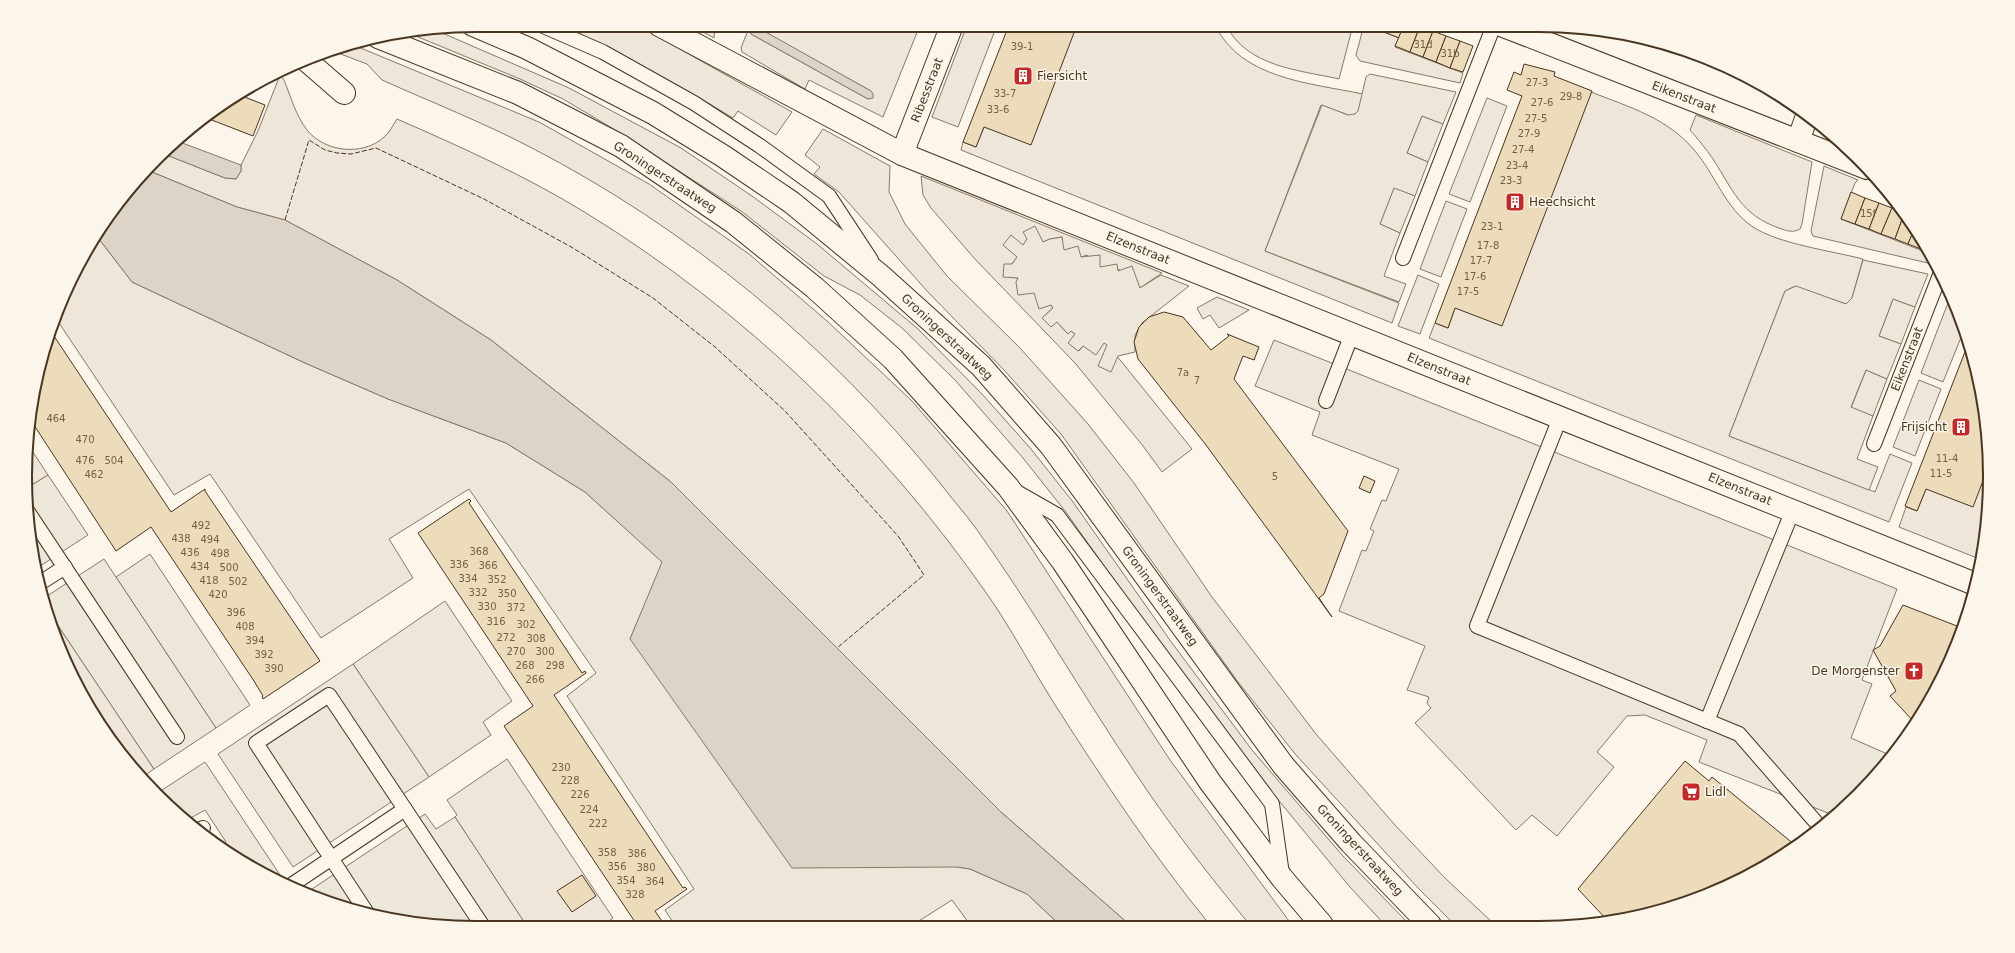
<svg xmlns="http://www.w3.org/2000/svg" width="2015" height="953" font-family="'DejaVu Sans',sans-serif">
<rect width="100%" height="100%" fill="#fbf6e9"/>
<!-- green -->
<g fill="#ede6d9" stroke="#887966" fill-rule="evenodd">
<path d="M 562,25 L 637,25 L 792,112 L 776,135 L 738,111 L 733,118 C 677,84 620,53 562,25 Z"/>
<path d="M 691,25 L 715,25 L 714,38 Z"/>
<path d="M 750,25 L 920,25 L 883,117 L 809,80 L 805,89 L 742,52 L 741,48 ZM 752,27 L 755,27 L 871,91 L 868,99 L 751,34 L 750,31 Z"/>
<path d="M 967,25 L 997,25 L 958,127 L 932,117 Z"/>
<path d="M 1077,25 L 1215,25 C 1241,79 1310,83 1363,94 L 1358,112 L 1351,116 L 1321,105 L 1265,251 L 1399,303 L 1392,323 L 961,150 L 963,142 L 976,147 L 984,127 Z"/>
<path d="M 1226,25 L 1353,25 L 1339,79 C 1299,70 1247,67 1226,25 Z"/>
<path d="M 1364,25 L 1375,25 L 1374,28 L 1399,38 L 1395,47 L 1463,73 L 1460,83 L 1360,61 L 1356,55 Z"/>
<path d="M 433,29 L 569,88 L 681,148 L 752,196 L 817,244 L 918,329 L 982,394 L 1031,449 L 1073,502 L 1172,643 L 1252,750 L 1342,855 L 1410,925 L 1385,925 L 1350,887 L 1275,796 L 1150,630 L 1065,511 L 1023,458 L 955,380 L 902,328 L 860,295 L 824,276 L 741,211 L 612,128 L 563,99 L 520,79 L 406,32 Z"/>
<path d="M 351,44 L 539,122 L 649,184 L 749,254 L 827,321 L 912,401 L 1007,511 L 1170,760 L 1292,925 L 1250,925 C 1211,878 1172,828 1138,777 C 1082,694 1033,608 975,527 C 964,512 951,498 940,483 C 829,345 687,228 530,147 C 482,122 431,102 382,80 L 367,64 L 330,50 Z"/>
<path d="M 280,75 L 284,80 C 291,97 296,116 307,130 C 326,154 369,157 389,132 C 392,128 394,123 397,119 C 461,147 526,176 586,213 C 744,310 881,442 987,594 C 1011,628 1030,665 1052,700 C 1101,777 1152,854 1210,925 L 1131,926 L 1001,812 L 671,482 L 491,340 L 397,280 L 285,220 L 237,207 L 147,170 L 164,154 L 225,178 L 236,179 L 241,171 L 241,165 L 258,131 Z"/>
<path d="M 1591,92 C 1629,107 1668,118 1695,151 C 1716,176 1725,208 1753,227 C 1779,244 1832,251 1863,259 L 1852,298 L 1846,304 L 1793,287 L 1785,291 L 1729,436 L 1875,492 L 1890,454 L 1912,463 L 1889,522 L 1429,338 L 1435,323 L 1448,328 L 1455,308 Z"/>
<path d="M 1487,98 L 1507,106 L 1470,202 L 1449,194 Z"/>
<path d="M 1696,115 L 1812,162 L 1802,224 L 1800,229 C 1793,233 1787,231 1779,228 C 1741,215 1733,190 1713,159 C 1706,149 1698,139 1690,130 Z"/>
<path d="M 1422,116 L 1443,124 L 1428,162 L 1407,153 Z"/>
<path d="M 823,129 L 890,166 L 889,192 L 905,224 L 947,276 L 1020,348 L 1088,424 L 1134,483 L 1212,597 L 1316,734 L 1394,824 L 1445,878 L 1494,924 L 1455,925 L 1419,889 L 1296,755 L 1238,682 L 1061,434 L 1004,370 L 927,291 L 839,192 L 814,174 L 820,167 L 805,155 Z"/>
<path d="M 1824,166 L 1858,180 L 1855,183 L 1841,219 L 1928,253 L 1933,262 L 1932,264 L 1813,236 L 1811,231 Z"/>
<path d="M 921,176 L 1162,273 L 1140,288 L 1120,270 L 1100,267 L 1087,255 L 1081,257 L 1063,251 L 1062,237 L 1050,239 L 1043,242 L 1027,239 L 1017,257 L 1003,276 L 1018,278 L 1018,282 L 1051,305 L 1053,308 L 1043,317 L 1057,322 L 1068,334 L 1071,331 L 1075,334 L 1069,343 L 1079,351 L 1083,346 L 1104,343 L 1108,345 L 1192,449 L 1162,472 L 1143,446 L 1075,363 L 974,258 L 931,208 L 923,195 Z"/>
<path d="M 1394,187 L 1415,196 L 1400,233 L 1380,224 Z"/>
<path d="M 1446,201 L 1467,209 L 1441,277 L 1420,269 Z"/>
<path d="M 96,235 L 132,282 L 305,363 L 388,399 L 506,443 L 585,492 L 663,562 L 630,639 L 957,867 L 970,869 L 1027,894 L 1061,926 L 971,926 L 952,900 L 911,926 L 676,927 L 665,910 L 694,889 L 567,696 L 596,673 L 469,489 L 389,539 L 413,578 L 321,638 L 210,474 L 174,495 L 57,320 L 54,322 L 59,304 Z"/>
<path d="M 1418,275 L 1439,284 L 1420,334 L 1398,326 Z"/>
<path d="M 1951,295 L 1964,330 L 1943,382 L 1921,373 Z"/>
<path d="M 1893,299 L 1915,307 L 1901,344 L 1879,336 Z"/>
<path d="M 1866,370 L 1887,379 L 1873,416 L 1851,408 Z"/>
<path d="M 1919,380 L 1941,389 L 1915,456 L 1893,447 Z"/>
<path d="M 27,443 L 48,475 L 27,488 L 26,447 Z"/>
<path d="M 1989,465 L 1990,477 L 1982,560 L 1899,527 L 1906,507 L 1917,511 L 1926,489 Z"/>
<path d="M 150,554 L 250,705 L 216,728 L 116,577 Z"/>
<path d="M 445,601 L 512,701 L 483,722 L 491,735 L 429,777 L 353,664 Z"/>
<path d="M 45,606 L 154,769 L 141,778 C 100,731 60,667 45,606 Z"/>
<path d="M 507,759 L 613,918 L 599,928 L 528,928 L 455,817 L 457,815 L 447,800 Z"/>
<path d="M 205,762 L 280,875 L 275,878 L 220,847 L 226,842 L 205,810 L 187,820 L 156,794 Z"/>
</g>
<!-- parking -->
<g fill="#ede7d9" stroke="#887966">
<path d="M 1370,74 L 1456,92 L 1443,124 L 1422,116 L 1407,153 L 1428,162 L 1415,196 L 1394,188 L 1380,224 L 1400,233 L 1384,276 L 1406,284 L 1399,302 L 1265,251 L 1322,105 L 1348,115 L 1355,114 L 1358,111 L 1366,77 Z"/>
<path d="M 1035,226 L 1043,242 L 1050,239 L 1062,237 L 1064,250 L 1078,246 L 1081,257 L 1100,255 L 1100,267 L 1117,264 L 1118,271 L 1132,266 L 1140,288 L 1161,275 L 1189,286 L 1142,323 L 1135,335 L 1135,352 L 1118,356 L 1111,372 L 1098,366 L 1107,345 L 1104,343 L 1096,355 L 1083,346 L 1078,351 L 1068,343 L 1075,334 L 1071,331 L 1068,334 L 1057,322 L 1051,327 L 1042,318 L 1053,308 L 1051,305 L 1039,309 L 1034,293 L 1018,295 L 1016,282 L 1018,278 L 1003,277 L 1004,264 L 1012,264 L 1017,257 L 1003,245 L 1011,235 L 1023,245 L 1027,239 L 1023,232 Z"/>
<path d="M 1863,260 L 1928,274 L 1915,307 L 1893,299 L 1879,336 L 1901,344 L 1887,379 L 1866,370 L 1851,407 L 1873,416 L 1857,459 L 1878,467 L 1869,490 L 1729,436 L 1785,291 L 1796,286 L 1846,304 L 1852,298 Z"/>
<path d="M 1217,297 L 1249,310 L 1219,328 L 1210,315 L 1203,319 L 1197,308 Z"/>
<path d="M 1274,340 L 1897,589 L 1862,680 L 1872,684 L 1851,738 L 1892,756 L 1833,815 L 1699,762 L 1707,740 L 1645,715 L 1627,716 L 1597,752 L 1614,767 L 1557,836 L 1532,815 L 1516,830 L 1415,723 L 1431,708 L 1427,703 L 1429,697 L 1407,690 L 1425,646 L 1339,611 L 1362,550 L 1366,551 L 1374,531 L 1370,529 L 1382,500 L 1386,501 L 1399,469 L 1312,435 L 1320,412 L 1255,386 Z"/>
<path d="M 48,475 L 88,535 L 37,568 L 29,536 L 27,488 Z"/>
<path d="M 104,559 L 216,728 L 154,769 L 45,606 L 44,598 Z"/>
<path d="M 353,664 L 429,777 L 293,867 L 218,754 Z"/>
<path d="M 425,814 L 436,829 L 455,817 L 528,928 L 476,928 L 388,919 L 313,896 L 309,891 Z"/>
</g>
<!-- water -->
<g fill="#dcd4c6" stroke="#887966">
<path d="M 755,26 L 871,91 L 873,94 L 873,98 L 868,99 L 751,34 L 750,31 Z"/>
<path d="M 177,141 L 241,165 L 241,171 L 236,179 L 225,178 L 164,154 Z"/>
<path d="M 147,170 L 237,207 L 285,220 L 397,280 L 491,340 L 671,482 L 1001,812 L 1131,926 L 1061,926 L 1027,894 L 970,869 L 957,867 L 792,868 L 630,639 L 662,562 L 585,492 L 506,443 L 388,399 L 305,363 L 132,282 L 96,235 C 108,212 128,188 147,170 Z"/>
</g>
<!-- building -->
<g fill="#ecdcbc" stroke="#4a3520">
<path d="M 1009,25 L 1077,25 L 1031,145 L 984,127 L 976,147 L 963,142 Z"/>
<path d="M 1375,25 L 1404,25 L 1399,38 L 1374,28 Z"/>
<path d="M 1404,25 L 1420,26 L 1410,52 L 1395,46 Z"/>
<path d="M 1420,26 L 1433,31 L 1423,57 L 1410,52 Z"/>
<path d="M 1433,31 L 1446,36 L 1436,62 L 1423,57 Z"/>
<path d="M 1446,36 L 1460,41 L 1450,68 L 1436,62 Z"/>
<path d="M 1460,41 L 1473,46 L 1463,72 L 1450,68 Z"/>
<path d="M 1524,64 L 1555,72 L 1554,76 L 1592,91 L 1502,326 L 1455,308 L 1448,328 L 1435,323 L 1522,96 L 1507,90 L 1514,72 L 1521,75 Z"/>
<path d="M 236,96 L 241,98 L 242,96 L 265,105 L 253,136 L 204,117 Z"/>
<path d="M 1851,192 L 1865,198 L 1855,224 L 1841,219 Z"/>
<path d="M 1865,198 L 1879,203 L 1869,229 L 1855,224 Z"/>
<path d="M 1879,203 L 1892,208 L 1881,234 L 1869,229 Z"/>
<path d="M 1892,208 L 1904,214 L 1895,239 L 1881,234 Z"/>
<path d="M 1904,214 L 1915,227 L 1908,244 L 1895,239 Z"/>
<path d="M 1915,227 L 1923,243 L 1921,249 L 1908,244 Z"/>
<path d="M 1923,243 L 1928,252 L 1921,249 Z"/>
<path d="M 1164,312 L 1183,317 L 1211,350 L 1229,336 L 1227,334 L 1259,347 L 1254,360 L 1243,356 L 1234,379 L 1348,531 L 1324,594 L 1319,598 L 1332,617 L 1206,445 L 1138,359 L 1134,342 L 1139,327 L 1149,317 Z"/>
<path d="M 54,333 L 56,335 L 54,336 L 171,512 L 205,489 L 205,491 L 320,661 L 263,699 L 262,697 L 263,696 L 254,681 L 151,527 L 116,551 L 30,419 L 34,388 L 50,336 Z"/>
<path d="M 1968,344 L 1981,389 L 1989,465 L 1973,507 L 1926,489 L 1917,511 L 1905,506 Z"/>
<path d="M 1364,476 L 1375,481 L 1370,493 L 1359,488 Z"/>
<path d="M 469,499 L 471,501 L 469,503 L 582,673 L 585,671 L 586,673 L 554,695 L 683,888 L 685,887 L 687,889 L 655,911 L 666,927 L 626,927 L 635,922 L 504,726 L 533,706 L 418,533 Z"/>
<path d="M 1903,605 L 1962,628 L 1956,649 L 1914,722 L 1890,696 L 1896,691 L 1873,650 L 1880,646 Z"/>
<path d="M 1685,761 L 1709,781 L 1712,777 L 1795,845 L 1711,894 L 1608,921 L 1578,889 Z"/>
<path d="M 582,875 L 596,896 L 572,912 L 557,891 Z"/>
</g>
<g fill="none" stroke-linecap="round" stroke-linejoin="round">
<!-- lane casing -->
<g stroke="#4a3520" stroke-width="16">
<g id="lane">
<path d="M 541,25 L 603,52 L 694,103 L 760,146 L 829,196 L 871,260"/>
<path d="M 1403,258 L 1494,25"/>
<path d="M 1326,401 L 1352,334"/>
<path d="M 1560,418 L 1477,626 L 1739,734 L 1821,828"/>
<path d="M 1874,444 L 1940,275"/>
<path d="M 1015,491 L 1057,515 L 1272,804 L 1282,874"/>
<path d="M 28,512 L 177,737"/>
<path d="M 40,583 L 65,567"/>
<path d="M 1707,721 L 1793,510"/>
<path d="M 199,830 L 203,828"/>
<path d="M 290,886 L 405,809"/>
<path d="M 367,913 L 256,743 L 329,695 L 484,928"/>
</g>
</g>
<!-- street casing -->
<g stroke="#4a3520" stroke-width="24">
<g id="street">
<path d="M 659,25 L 902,154 L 1975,584"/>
<path d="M 1501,25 L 1867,168"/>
<path d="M 306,60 L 344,93"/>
<path d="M 1798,141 L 1807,116"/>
<path d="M 902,154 L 952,25"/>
</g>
</g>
<!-- primary casing -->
<g stroke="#4a3520" stroke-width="24">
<g id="primary">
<path d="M 473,25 L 527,48 L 653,113 L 723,156 L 791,202 L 881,276 L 981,366 L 1051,446 L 1283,765 L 1351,843 L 1430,925"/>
<path d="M 378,37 L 518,93 L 621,146 L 733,222 L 815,288 L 893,359 L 1008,487 L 1063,562 L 1210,782 L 1282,878 L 1322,925"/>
</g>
</g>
<!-- lane -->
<use href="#lane" stroke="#fbf6e9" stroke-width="14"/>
<!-- street -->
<use href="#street" stroke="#fbf6e9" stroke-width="22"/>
<!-- primary -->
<use href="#primary" stroke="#fbf6e9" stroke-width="22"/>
<!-- fence -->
<path stroke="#4a3520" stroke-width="1" stroke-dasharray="5 2" stroke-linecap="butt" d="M 285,220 L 309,140 L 325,150 L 337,153 L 351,154 L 376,148 L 484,199 L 573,248 L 653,298 L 715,347 L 785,411 L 898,536 L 924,575 L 837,648"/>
</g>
<!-- icons -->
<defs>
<g id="building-square" transform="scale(1)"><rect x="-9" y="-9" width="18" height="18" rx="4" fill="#c62828" stroke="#fbf6e9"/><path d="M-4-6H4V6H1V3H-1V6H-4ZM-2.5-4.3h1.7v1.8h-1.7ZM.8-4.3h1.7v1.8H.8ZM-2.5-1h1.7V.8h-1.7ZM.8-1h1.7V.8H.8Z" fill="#fff"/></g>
<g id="church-square" transform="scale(1)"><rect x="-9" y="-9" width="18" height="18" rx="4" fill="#c62828" stroke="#fbf6e9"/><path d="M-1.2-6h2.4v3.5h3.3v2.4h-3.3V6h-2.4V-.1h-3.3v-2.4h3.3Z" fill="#fff"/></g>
<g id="supermarket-square" transform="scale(1)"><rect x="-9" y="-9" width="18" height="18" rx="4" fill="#c62828" stroke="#fbf6e9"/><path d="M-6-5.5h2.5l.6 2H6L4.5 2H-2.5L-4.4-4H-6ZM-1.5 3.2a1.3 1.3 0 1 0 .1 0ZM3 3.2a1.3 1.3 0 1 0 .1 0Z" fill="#fff"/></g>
</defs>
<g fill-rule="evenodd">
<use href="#building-square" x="1023" y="76"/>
<use href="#building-square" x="1515" y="202"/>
<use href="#building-square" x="1961" y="427"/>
<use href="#church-square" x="1914" y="671"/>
<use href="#supermarket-square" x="1691" y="792"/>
</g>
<g text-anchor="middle" stroke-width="3" stroke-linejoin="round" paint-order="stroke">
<!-- number labels -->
<g font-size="10" fill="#725f47">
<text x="1423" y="48">31d</text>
<text x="1022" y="50">39-1</text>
<text x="1450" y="57">31b</text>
<text x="1537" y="86">27-3</text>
<text x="1005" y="97">33-7</text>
<text x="1571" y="100">29-8</text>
<text x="1542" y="106">27-6</text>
<text x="998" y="113">33-6</text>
<text x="1536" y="122">27-5</text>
<text x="1529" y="137">27-9</text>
<text x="1523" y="153">27-4</text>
<text x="1517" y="169">23-4</text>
<text x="1511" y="184">23-3</text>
<text x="1868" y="217">15f</text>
<text x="1492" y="230">23-1</text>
<text x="1488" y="249">17-8</text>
<text x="1481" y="264">17-7</text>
<text x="1475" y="280">17-6</text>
<text x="1468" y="295">17-5</text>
<text x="1183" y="376">7a</text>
<text x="1197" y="384">7</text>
<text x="56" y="422">464</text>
<text x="85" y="443">470</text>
<text x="1947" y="462">11-4</text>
<text x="85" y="464">476</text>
<text x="114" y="464">504</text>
<text x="1941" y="477">11-5</text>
<text x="94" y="478">462</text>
<text x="1275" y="480">5</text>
<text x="201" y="529">492</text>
<text x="181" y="542">438</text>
<text x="210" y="543">494</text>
<text x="479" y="555">368</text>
<text x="190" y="556">436</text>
<text x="220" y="557">498</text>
<text x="459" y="568">336</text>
<text x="488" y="569">366</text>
<text x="200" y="570">434</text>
<text x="229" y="571">500</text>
<text x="468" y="582">334</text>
<text x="497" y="583">352</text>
<text x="209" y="584">418</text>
<text x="238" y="585">502</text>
<text x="478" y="596">332</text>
<text x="507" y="597">350</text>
<text x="218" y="598">420</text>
<text x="487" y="610">330</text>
<text x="516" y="611">372</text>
<text x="236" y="616">396</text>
<text x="496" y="625">316</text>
<text x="526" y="628">302</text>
<text x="245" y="630">408</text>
<text x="506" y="641">272</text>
<text x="536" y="642">308</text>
<text x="255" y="644">394</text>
<text x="516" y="655">270</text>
<text x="545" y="655">300</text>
<text x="264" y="658">392</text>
<text x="525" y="669">268</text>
<text x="555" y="669">298</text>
<text x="274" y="672">390</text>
<text x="535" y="683">266</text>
<text x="561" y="771">230</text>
<text x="570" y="784">228</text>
<text x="580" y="798">226</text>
<text x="589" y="813">224</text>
<text x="598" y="827">222</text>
<text x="607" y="856">358</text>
<text x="637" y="857">386</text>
<text x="617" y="870">356</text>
<text x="646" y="871">380</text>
<text x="626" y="884">354</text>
<text x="655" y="885">364</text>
<text x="635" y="898">328</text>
</g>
<!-- poi labels -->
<g font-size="12" fill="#4a3520" stroke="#fbf6e9" text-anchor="start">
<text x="1037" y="80">Fiersicht</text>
<text x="1529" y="206">Heechsicht</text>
<text x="1947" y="431" text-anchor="end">Frijsicht</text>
<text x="1900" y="675" text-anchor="end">De Morgenster</text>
<text x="1705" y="796">Lidl</text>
</g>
<!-- street labels -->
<g font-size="12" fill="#4a3520" stroke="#fbf6e9">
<text transform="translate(927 90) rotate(-69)" y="4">Ribesstraat</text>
<text transform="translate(1684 97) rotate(21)" y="4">Eikenstraat</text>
<text transform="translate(665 177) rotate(33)" y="4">Groningerstraatweg</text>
<text transform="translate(1138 248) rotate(22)" y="4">Elzenstraat</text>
<text transform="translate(947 337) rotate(43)" y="4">Groningerstraatweg</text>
<text transform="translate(1907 359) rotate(-69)" y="4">Eikenstraat</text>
<text transform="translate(1439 369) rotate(22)" y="4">Elzenstraat</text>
<text transform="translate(1740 489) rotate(22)" y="4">Elzenstraat</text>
<text transform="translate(1160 596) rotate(54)" y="4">Groningerstraatweg</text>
<text transform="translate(1360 850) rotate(47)" y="4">Groningerstraatweg</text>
</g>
</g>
<!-- crop -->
<path d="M0 0H2015V953H0ZM476 32H1539A444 444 0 0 1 1983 476V477A444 444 0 0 1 1539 921H476A444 444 0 0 1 32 477V476A444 444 0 0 1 476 32Z" fill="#fbf6e9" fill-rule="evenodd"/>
<path fill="none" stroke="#4a3520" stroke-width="2" d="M476 32H1539A444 444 0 0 1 1983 476V477A444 444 0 0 1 1539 921H476A444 444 0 0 1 32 477V476A444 444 0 0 1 476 32Z"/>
</svg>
